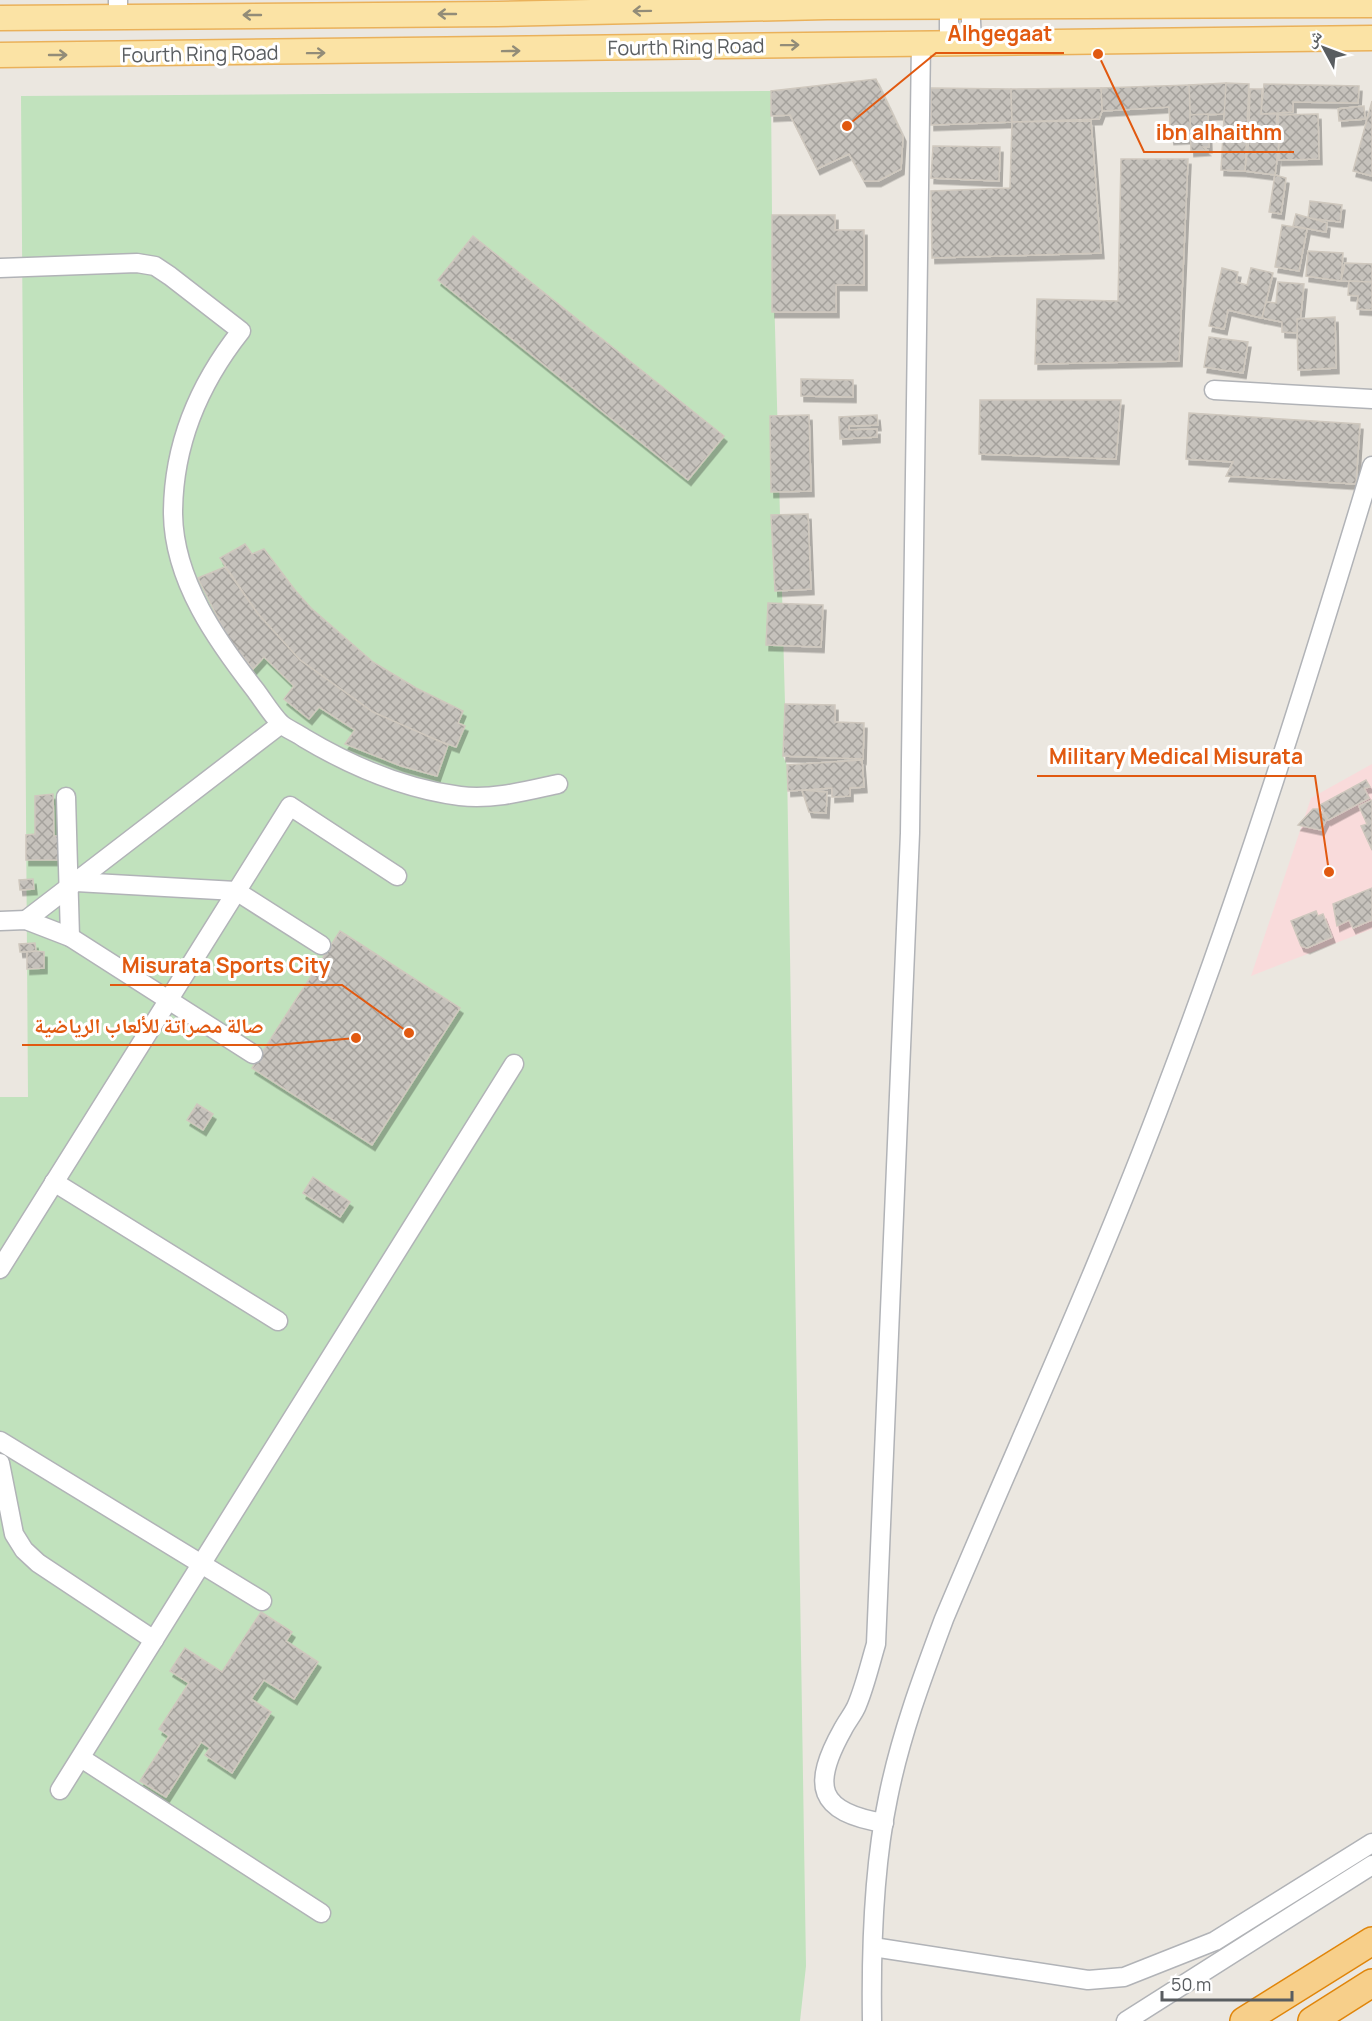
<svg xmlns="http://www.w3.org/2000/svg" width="1372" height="2021" font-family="Manrope,'Noto Naskh Arabic',sans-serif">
<defs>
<pattern id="building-cross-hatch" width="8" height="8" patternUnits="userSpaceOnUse" patternTransform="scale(1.5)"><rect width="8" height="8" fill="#c6c2bc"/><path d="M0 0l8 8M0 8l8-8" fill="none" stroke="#a4a19c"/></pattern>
<filter id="shadow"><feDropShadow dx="3" dy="5.5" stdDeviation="0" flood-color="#0004"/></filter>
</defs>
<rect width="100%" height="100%" fill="#ebe7e0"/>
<!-- medical -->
<path fill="#f9dbdb" d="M 1372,764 L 1372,929 L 1251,976 L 1311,798 Z"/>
<!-- garden -->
<path fill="#c1e2bd" d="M 771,91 L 772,215 L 785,704 L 783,756 L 787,765 L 806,1966 L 800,2021 L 0,2021 L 0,1097 L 28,1097 L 21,96 Z"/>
<!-- building -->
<g fill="url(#building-cross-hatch)" stroke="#cfc8be" stroke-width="1.5" filter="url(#shadow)">
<path d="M 876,79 L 903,136 L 901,169 L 878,181 L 864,181 L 849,154 L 817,169 L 790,115 L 771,116 L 771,91 Z"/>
<path d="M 1226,83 L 1227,114 L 1190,115 L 1189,85 Z"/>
<path d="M 1226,83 L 1249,84 L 1245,171 L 1221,170 Z"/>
<path d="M 1264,84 L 1359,86 L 1358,103 L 1293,102 L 1293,112 L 1261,114 Z"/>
<path d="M 1189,85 L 1191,138 L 1171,139 L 1169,107 L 1102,111 L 1101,88 Z"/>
<path d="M 931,88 L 1011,89 L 1012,122 L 931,125 Z"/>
<path d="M 1101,88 L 1102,111 L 1099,119 L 1012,122 L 1011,89 Z"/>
<path d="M 1250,89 L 1262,89 L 1261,114 L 1277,114 L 1276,129 L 1249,125 Z"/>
<path d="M 1372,101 L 1372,176 L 1353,171 Z"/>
<path d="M 1364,106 L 1365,119 L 1339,121 L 1338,109 Z"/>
<path d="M 1208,114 L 1209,147 L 1203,147 L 1207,150 L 1191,151 L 1190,115 Z"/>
<path d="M 1318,114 L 1319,159 L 1279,160 L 1278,115 Z"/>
<path d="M 1091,121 L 1101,253 L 932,258 L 931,191 L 1010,188 L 1012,122 Z"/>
<path d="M 1250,132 L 1280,136 L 1275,175 L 1245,171 Z"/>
<path d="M 933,146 L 1000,147 L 999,181 L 931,178 Z"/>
<path d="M 1121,159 L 1188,159 L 1179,361 L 1035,364 L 1037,299 L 1118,301 Z"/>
<path d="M 1275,175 L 1286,178 L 1281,214 L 1269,212 Z"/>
<path d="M 1310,201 L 1342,205 L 1340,222 L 1308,218 Z"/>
<path d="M 1296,214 L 1327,223 L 1326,232 L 1293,226 Z"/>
<path d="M 772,215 L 835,215 L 835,230 L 864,230 L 864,285 L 836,285 L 836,312 L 772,312 Z"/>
<path d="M 1282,225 L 1307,229 L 1299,271 L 1275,267 Z"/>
<path d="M 473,236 L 724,436 L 688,480 L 438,280 Z"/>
<path d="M 1308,251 L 1343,253 L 1341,281 L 1306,276 Z"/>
<path d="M 1345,263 L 1372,264 L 1372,282 L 1341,281 Z"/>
<path d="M 1222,268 L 1238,272 L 1236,282 L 1247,285 L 1251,268 L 1273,273 L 1262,318 L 1228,310 L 1224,329 L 1209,326 Z"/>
<path d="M 1349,281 L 1372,282 L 1372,310 L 1357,309 L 1358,296 L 1348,295 Z"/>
<path d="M 1278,282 L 1304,284 L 1299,333 L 1282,332 L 1282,322 L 1262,318 L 1266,302 L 1276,303 Z"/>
<path d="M 1335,317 L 1336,368 L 1298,370 L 1297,319 Z"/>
<path d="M 1209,337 L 1248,342 L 1243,373 L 1204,367 Z"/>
<path d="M 801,379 L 853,380 L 853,397 L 801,396 Z"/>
<path d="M 980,400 L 1121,400 L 1116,459 L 979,454 Z"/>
<path d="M 1189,413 L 1360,424 L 1356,484 L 1226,476 L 1233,462 L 1186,459 Z"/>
<path d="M 809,415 L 811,491 L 771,492 L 770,416 Z"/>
<path d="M 877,415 L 878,425 L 849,426 L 849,430 L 877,429 L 877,437 L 840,439 L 839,417 Z"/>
<path d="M 808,514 L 811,589 L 775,591 L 771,515 Z"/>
<path d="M 245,544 L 252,554 L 264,549 L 295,590 L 311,608 L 373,662 L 416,688 L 463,711 L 458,723 L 465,726 L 456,747 L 417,733 L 373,712 L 300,660 L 258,614 L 220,558 Z"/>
<path d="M 225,567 L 258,614 L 300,660 L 373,712 L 448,745 L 437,776 L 401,766 L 345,744 L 355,730 L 319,707 L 309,719 L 284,699 L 294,686 L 264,657 L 253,669 L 228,638 L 198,578 Z"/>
<path d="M 768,603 L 823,605 L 821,647 L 766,645 Z"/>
<path d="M 785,704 L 835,705 L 835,722 L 864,723 L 863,759 L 783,756 Z"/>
<path d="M 862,760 L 864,787 L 850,788 L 850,796 L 832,797 L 832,788 L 788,791 L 787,765 Z"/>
<path d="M 1366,780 L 1370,787 L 1364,788 L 1369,798 L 1328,820 L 1320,805 Z"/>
<path d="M 802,790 L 827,792 L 826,813 L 809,812 Z"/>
<path d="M 53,794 L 54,836 L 59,836 L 59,860 L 26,860 L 26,835 L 35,834 L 35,796 Z"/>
<path d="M 1372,800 L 1372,850 L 1361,826 L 1367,824 L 1359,806 Z"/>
<path d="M 1313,809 L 1318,809 L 1327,818 L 1321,830 L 1298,825 Z"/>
<path d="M 33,879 L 34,889 L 20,890 L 19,880 Z"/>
<path d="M 1372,888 L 1372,920 L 1353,928 L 1349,920 L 1337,926 L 1333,904 Z"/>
<path d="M 1316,911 L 1318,916 L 1323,914 L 1332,937 L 1307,948 L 1301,946 L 1291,921 Z"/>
<path d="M 340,931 L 460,1008 L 372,1145 L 252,1068 Z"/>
<path d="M 35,943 L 36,951 L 20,952 L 19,944 Z"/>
<path d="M 36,951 L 44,952 L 44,968 L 27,969 L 27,952 Z"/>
<path d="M 197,1104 L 213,1114 L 203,1130 L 187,1120 Z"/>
<path d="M 313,1177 L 350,1202 L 340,1217 L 303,1193 Z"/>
<path d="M 261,1612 L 292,1632 L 286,1641 L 318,1662 L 294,1699 L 264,1680 L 251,1699 L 271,1712 L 232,1773 L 205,1755 L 210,1748 L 201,1742 L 166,1797 L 140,1781 L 169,1736 L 159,1729 L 189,1683 L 170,1671 L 185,1648 L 222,1672 Z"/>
</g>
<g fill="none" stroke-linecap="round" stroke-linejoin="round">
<!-- minor casing -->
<g stroke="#b1b3b7" stroke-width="21">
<g id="minor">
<path d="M 118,0 L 118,16"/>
<path d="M 949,0 L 949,43"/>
<path d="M 970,0 L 972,42"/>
<path d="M 0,268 L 137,263 L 155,266 L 170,276 L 241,331 C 199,384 173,446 173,514 C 174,581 217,641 256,691 C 264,702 272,715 281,724 C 287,729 297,733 304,738 C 351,766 405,789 460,796 C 493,800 526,791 558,784"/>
<path d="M 1214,390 L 1372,399"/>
<path d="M 66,797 L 70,937"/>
<path d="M 76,882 L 236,891 L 321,945"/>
<path d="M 26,920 L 281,724"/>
<path d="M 0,921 L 26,920 L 70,937 L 253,1054"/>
<path d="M 54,1182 L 278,1321"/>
<path d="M 0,1269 L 290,806 L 397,876"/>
<path d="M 0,1441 L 262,1601"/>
<path d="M 0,1463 L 14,1534 L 24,1550 L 38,1563 L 154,1640"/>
<path d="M 81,1758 L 321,1913"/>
<path d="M 60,1790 L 514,1064"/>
<path d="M 884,1823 C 817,1812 811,1786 843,1729 C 847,1721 854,1713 857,1705 C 865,1686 870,1664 876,1644 L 910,833 L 921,43"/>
<path d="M 873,1947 L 1088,1980 L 1124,1977 L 1215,1941 L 1372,1843"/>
<path d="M 872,2021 C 871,1952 874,1865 888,1798 C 900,1737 922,1678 944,1619 C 1018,1443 1099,1268 1166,1089 C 1244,884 1309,675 1372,466"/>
<path d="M 1126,2021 L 1372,1865"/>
</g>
</g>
<!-- major casing -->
<g stroke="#eab15a" stroke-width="27">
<g id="major">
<path d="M 0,18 L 497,14 L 827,7 L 1372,5"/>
<path d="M 0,55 L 1372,38"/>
</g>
</g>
<!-- highway casing -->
<g stroke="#e0850a" stroke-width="30">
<g id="highway">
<path d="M 1244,2021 L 1372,1941"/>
<path d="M 1312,2021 L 1372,1983"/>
</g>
</g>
<!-- minor -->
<use href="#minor" stroke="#fff" stroke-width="18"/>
<!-- major -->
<use href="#major" stroke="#fbe3a5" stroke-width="24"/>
<!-- highway -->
<use href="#highway" stroke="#f7cf8a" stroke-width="27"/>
</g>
<!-- one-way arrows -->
<defs><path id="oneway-shaft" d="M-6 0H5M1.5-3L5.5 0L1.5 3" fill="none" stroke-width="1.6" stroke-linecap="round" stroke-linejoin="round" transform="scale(1.5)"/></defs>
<g stroke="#928c78">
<use href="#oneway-shaft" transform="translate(642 11) rotate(179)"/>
<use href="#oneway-shaft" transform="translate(447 14) rotate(180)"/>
<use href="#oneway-shaft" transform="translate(252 15) rotate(180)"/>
<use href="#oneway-shaft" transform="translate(790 45) rotate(-1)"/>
<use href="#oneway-shaft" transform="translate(511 51) rotate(-1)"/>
<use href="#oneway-shaft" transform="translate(316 53) rotate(-1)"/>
<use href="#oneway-shaft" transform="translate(58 55)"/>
</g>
<g text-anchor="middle" stroke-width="6" stroke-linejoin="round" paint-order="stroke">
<!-- street labels -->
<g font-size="20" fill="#595d60" stroke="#fff">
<text transform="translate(686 47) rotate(-1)" y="7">Fourth Ring Road</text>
<text transform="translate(200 54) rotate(-1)" y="7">Fourth Ring Road</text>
</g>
</g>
<!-- callouts -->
<path fill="none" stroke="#e15910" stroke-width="2" d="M847 126L936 53H1064M1098 54L1144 152H1294M1329 872L1315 776H1037M409 1033L342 985H110M356 1038L275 1045H22"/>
<g fill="#e15910" stroke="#fff" stroke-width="2">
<circle cx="847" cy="126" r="6"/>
<circle cx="1098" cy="54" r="6"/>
<circle cx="1329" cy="872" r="6"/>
<circle cx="409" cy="1033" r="6"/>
<circle cx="356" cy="1038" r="6"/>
</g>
<g font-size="21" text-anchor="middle" font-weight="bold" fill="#e15910" stroke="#fff" stroke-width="6" stroke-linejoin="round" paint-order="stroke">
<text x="1000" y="41">Alhgegaat</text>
<text x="1219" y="140">ibn alhaithm</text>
<text x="1176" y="764">Military Medical Misurata</text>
<text x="226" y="973">Misurata Sports City</text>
<text x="149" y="1033">صالة مصراتة للألعاب الرياضية</text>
</g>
<!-- north arrow -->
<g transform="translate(1324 48) rotate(311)" stroke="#ffffff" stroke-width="4.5" paint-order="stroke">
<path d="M0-4.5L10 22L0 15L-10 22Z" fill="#595d60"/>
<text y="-9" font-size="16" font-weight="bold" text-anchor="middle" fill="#595d60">ش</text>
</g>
<!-- scale -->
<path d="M1162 1991v9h130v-9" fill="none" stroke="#595d60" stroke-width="3"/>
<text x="1171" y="1991" font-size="18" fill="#595d60" stroke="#ffffff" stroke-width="4.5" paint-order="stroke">50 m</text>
</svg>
